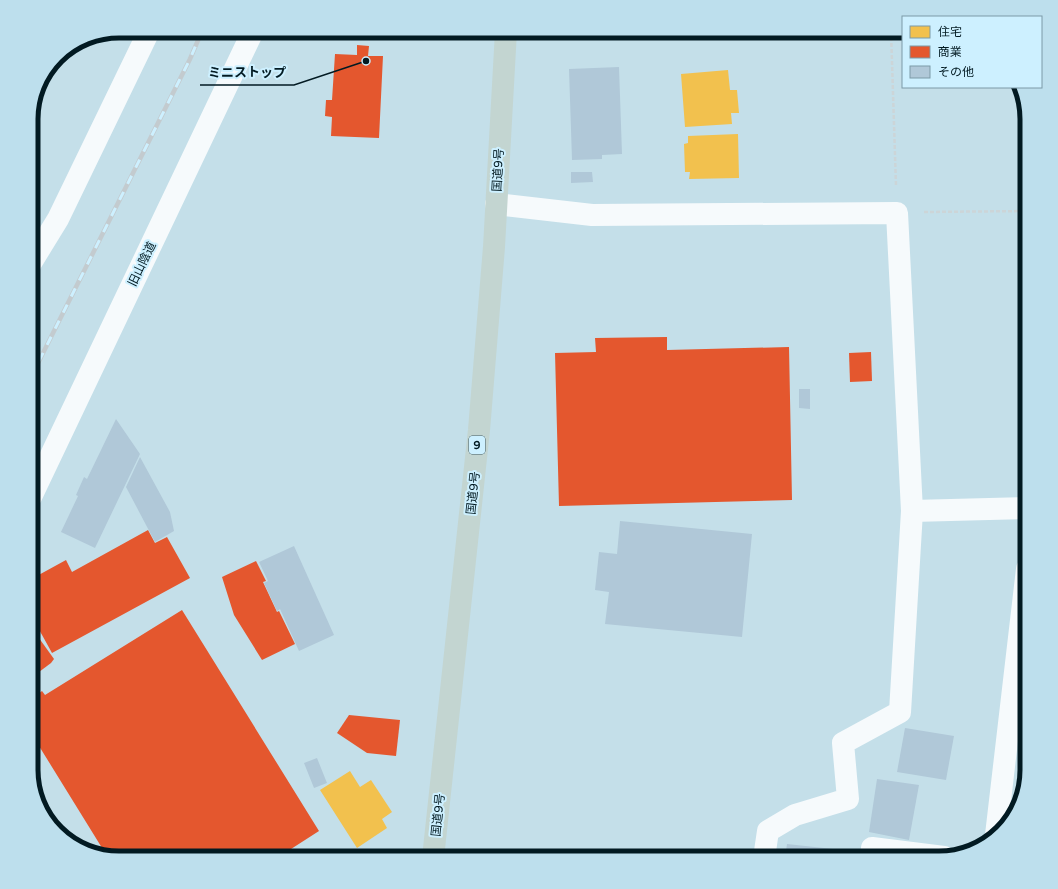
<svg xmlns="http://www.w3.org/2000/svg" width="1058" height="889" font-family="'Varela Round','Noto Sans JP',sans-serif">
<rect width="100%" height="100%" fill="#c4dfe9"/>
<!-- homes -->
<g fill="#f2c14e">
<path d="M 728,70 L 730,90 L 737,90 L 739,113 L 731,113 L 732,124 L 685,127 L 681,74 Z"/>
<path d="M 738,134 L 739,178 L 689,179 L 690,172 L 685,172 L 684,144 L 688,143 L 688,136 Z"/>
<path d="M 350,771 L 360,787 L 371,780 L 392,812 L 382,819 L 387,828 L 357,848 L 320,790 Z"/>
</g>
<!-- shops -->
<g fill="#e4572e">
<path d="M 357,45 L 369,46 L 368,56 L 383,56 L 379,138 L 331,136 L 332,117 L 325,116 L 326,100 L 332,100 L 335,54 L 357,55 Z"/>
<path d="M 667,337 L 667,350 L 789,347 L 792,500 L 559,506 L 555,353 L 596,352 L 595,338 Z"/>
<path d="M 871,352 L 872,381 L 850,382 L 849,353 Z"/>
<path d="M 148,530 L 155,543 L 167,537 L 190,578 L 52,653 L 31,615 L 31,586 L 36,580 L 35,577 L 66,560 L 72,572 Z"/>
<path d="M 256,561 L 266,581 L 263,582 L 277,612 L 279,611 L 295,644 L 262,660 L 234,615 L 222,577 Z"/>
<path d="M 182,610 L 319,831 L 277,858 L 119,858 L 107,856 L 39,746 L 31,749 L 31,699 L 42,691 L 45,695 Z"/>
<path d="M 31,627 L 54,659 L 51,663 L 31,678 Z"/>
<path d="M 349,715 L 400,720 L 396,756 L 367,753 L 337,733 Z"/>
</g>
<!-- building -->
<g fill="#b0c8d8">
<path d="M 619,67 L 622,154 L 602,155 L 602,159 L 572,160 L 569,69 Z"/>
<path d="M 571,172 L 592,172 L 593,182 L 571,183 Z"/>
<path d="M 799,389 L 810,389 L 810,409 L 799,408 Z"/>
<path d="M 116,419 L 140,454 L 95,548 L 61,532 L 78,496 L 76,495 L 84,477 L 87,479 Z"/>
<path d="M 140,457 L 170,512 L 174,531 L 155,542 L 126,487 Z"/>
<path d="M 620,521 L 752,534 L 742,637 L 605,624 L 609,592 L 595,590 L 599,552 L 617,554 Z"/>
<path d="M 294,546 L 334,635 L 299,651 L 280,609 L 277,611 L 264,583 L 268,581 L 259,562 Z"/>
<path d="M 905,728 L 954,736 L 946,780 L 897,772 Z"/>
<path d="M 317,758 L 327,783 L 314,788 L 304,763 Z"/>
<path d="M 877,779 L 919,785 L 909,840 L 869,832 Z"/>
<path d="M 787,844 L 833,849 L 832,858 L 785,858 Z"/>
</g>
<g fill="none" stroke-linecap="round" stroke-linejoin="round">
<!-- path -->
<g stroke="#ccd5d8" stroke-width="2.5" stroke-dasharray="4 2" stroke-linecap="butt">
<path d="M 891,31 L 896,186"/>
<path d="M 924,212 L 1027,211"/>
</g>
<!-- minor -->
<g stroke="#f6fafc" stroke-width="22">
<path d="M 496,204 L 592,215 L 897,213 L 912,511 L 1027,508"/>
<path d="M 31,263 L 58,219 L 149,31"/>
<path d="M 31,497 L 253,31"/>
<path d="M 996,835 L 1027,569"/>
<path d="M 764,858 L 768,831 L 795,815 L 848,799 L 843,743 L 900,712 L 912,511"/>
<path d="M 871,858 L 872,848 L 944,857"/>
</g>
<!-- highway -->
<path stroke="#c3d5d1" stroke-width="22" d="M 433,858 L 479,430 L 494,247 L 506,31"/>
<!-- rail casing -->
<g stroke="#c3cbcf" stroke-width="4.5">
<path id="rail" d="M 31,377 L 190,59 L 202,31"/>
</g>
<!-- rail -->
<use href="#rail" stroke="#cdf0ff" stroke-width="3" stroke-dasharray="9" stroke-linecap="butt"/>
</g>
<g text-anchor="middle" stroke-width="4" stroke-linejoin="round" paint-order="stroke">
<!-- shield labels -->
<rect fill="#cdf0ff" stroke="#3f5a64" stroke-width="1" x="469" y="436" width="16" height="18" rx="3"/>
<g font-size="11" font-weight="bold" fill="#021a22">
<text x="477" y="449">9</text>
</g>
<!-- street labels -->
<g font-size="12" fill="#021a22" stroke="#cdf0ff">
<text transform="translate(498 170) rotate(-87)" y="4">国道9号</text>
<text transform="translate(142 264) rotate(-64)" y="4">旧山陰道</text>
<text transform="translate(473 493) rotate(-84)" y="4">国道9号</text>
<text transform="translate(438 815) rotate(-84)" y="4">国道9号</text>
</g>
</g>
<!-- crop -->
<path d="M0 0H1058V889H0ZM119 38H939A81 81 0 0 1 1020 119V770A81 81 0 0 1 939 851H119A81 81 0 0 1 38 770V119A81 81 0 0 1 119 38Z" fill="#bddfed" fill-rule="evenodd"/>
<path fill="none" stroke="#021a22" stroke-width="5" d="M119 38H939A81 81 0 0 1 1020 119V770A81 81 0 0 1 939 851H119A81 81 0 0 1 38 770V119A81 81 0 0 1 119 38Z"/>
<!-- callouts -->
<path fill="none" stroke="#021a22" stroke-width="1.5" d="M366 61L294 85H200"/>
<circle fill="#021a22" stroke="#cdf0ff" stroke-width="1.5" cx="366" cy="61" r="4"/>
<g font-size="13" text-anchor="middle" font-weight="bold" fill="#021a22" stroke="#cdf0ff" stroke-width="4" stroke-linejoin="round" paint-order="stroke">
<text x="247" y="77">ミニストップ</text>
</g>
<!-- legend -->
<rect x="902" y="16" width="140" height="72" fill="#cdf0ff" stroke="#7c9aa7"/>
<rect x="910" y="26" width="20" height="12" fill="#f2c14e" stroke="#7c9aa7"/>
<text x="938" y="36" font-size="12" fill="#021a22">住宅</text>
<rect x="910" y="46" width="20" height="12" fill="#e4572e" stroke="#7c9aa7"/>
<text x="938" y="56" font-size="12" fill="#021a22">商業</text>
<rect x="910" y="66" width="20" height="12" fill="#b0c8d8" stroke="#7c9aa7"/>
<text x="938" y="76" font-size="12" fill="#021a22">その他</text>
</svg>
